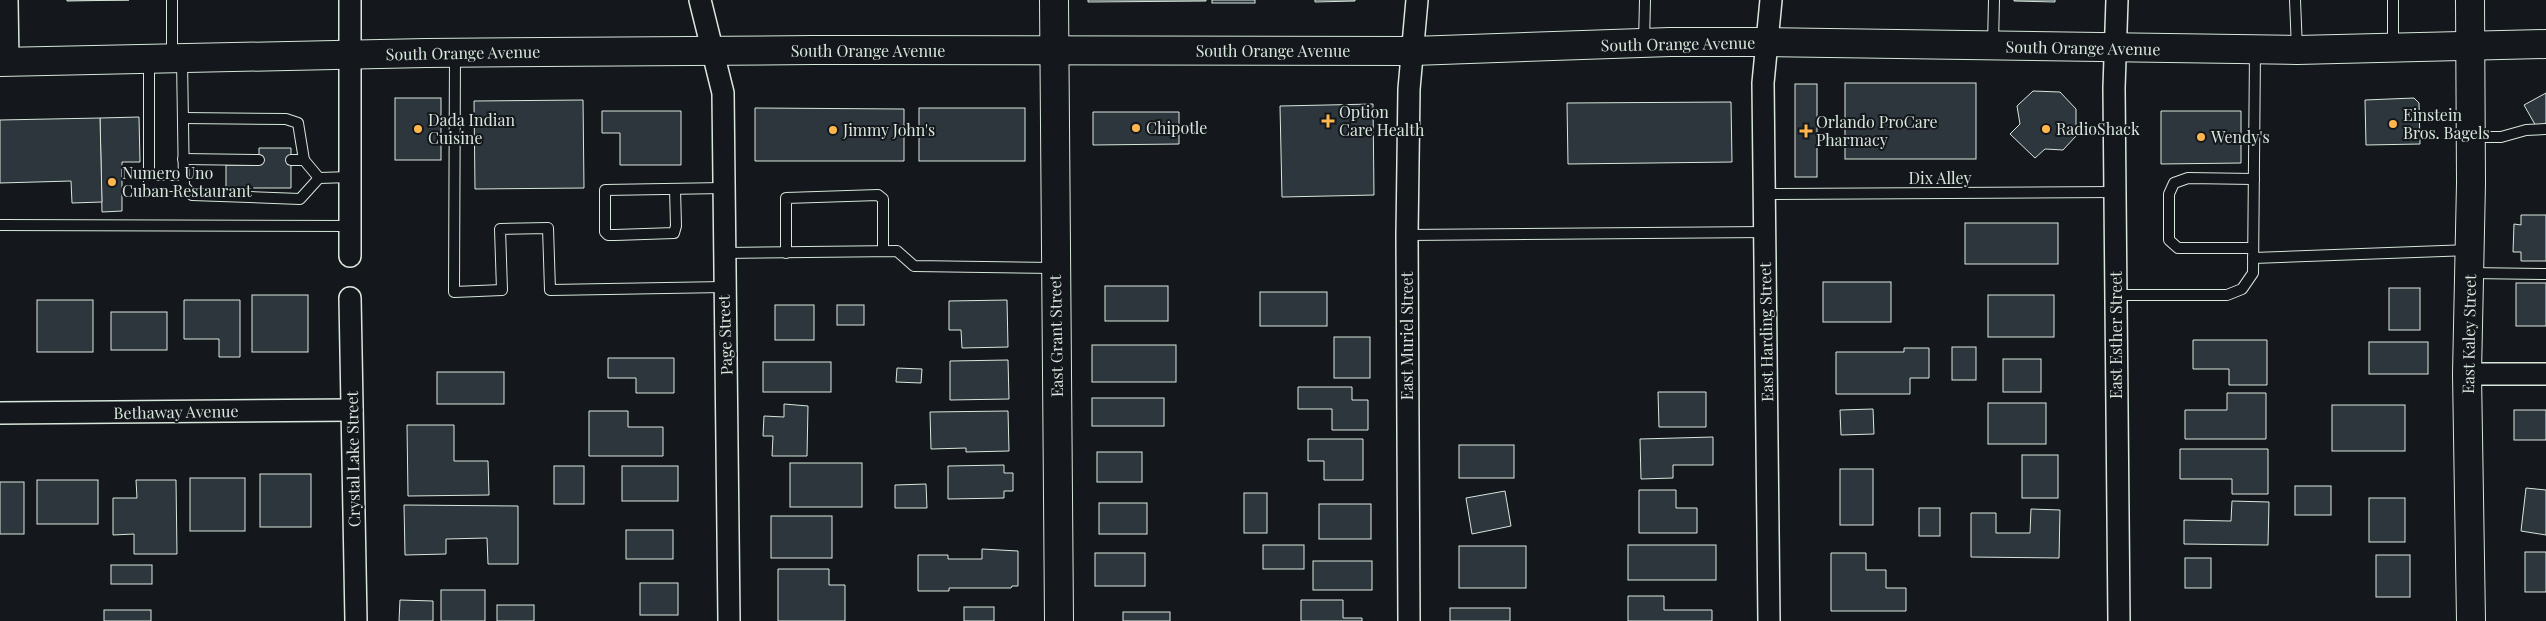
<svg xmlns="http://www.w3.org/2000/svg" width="2546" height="621" font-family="'Playfair Display',serif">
<rect width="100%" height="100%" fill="#14181c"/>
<!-- building -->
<g fill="#2c363c" stroke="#d8e6dc">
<path d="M 67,0 L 129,0 L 67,1 Z"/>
<path d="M 1088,0 L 1206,0 L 1206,1 L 1088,2 Z"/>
<rect x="1212" y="0" width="43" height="3"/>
<path d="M 1315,0 L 1355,0 L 1355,1 L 1315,2 Z"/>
<path d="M 2014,0 L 2055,0 L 2055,2 L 2014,1 Z"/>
<rect x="1845" y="83" width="131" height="76"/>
<rect x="1795" y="84" width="22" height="93"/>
<path d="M 2033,91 L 2060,92 L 2076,109 L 2076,136 L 2063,150 L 2045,149 L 2035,158 L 2010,134 L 2020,124 L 2017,106 Z"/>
<path d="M 2546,93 L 2546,123 L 2537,128 L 2524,105 Z"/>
<rect x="395" y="98" width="46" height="62"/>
<path d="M 2414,98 L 2419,103 L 2420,144 L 2366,145 L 2365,100 Z"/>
<path d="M 583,100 L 584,188 L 475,189 L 474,101 Z"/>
<path d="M 1731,102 L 1732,162 L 1568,164 L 1567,103 Z"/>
<path d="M 1373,104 L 1374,195 L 1282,197 L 1280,106 Z"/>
<path d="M 755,108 L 904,109 L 904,161 L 755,161 Z"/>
<rect x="919" y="108" width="106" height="53"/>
<path d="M 602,111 L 681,111 L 681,165 L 620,165 L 620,133 L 602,133 Z"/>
<path d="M 2161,111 L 2241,111 L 2241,163 L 2161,164 Z"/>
<path d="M 1093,112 L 1179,112 L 1179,144 L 1093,145 Z"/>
<path d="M 139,117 L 140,162 L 122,162 L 122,211 L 102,212 L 100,118 Z"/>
<path d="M 100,118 L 102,202 L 72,203 L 71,181 L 0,183 L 0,120 Z"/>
<path d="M 259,148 L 291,148 L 291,188 L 226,188 L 226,165 L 259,165 Z"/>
<path d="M 2521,215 L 2546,215 L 2546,261 L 2521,261 L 2521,252 L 2513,252 L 2514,224 L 2521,225 Z"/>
<rect x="1965" y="223" width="93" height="41"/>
<rect x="1823" y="282" width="68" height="40"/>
<rect x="2516" y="283" width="30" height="43"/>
<rect x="1105" y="286" width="63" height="35"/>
<rect x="2389" y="288" width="31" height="42"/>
<rect x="1260" y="292" width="67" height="34"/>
<rect x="252" y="295" width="56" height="57"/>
<rect x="1988" y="295" width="66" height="42"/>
<rect x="37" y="300" width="56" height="52"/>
<path d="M 184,300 L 240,300 L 240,357 L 219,357 L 219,339 L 184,339 Z"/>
<path d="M 1007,300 L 1008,347 L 962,348 L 961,330 L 949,330 L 949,301 Z"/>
<rect x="775" y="305" width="39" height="35"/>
<rect x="837" y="305" width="27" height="20"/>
<rect x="111" y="312" width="56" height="38"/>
<rect x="1334" y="337" width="36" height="41"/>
<path d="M 2193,340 L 2267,340 L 2267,385 L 2229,385 L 2229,369 L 2193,369 Z"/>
<rect x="2369" y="342" width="59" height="32"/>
<rect x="1092" y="345" width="84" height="37"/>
<rect x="1952" y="347" width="24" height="33"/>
<path d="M 1904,348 L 1929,348 L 1929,378 L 1910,378 L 1910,394 L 1836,394 L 1836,352 L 1904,352 Z"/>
<path d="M 608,358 L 674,358 L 674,393 L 636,393 L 636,378 L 608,378 Z"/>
<rect x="2003" y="359" width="38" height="33"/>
<path d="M 1008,360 L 1009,399 L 950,400 L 950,361 Z"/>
<rect x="763" y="362" width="68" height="30"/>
<path d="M 897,368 L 922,369 L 921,383 L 896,382 Z"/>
<rect x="437" y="372" width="67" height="32"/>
<path d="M 1298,387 L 1352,387 L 1352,400 L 1368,400 L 1368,430 L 1332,430 L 1332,409 L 1298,409 Z"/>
<path d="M 1658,392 L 1706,392 L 1706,427 L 1659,427 Z"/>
<path d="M 2227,393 L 2266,393 L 2266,439 L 2185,439 L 2185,410 L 2227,410 Z"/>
<rect x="1092" y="398" width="72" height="28"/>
<rect x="1988" y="403" width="58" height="41"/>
<path d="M 784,404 L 808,406 L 807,456 L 772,456 L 773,436 L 763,436 L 764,416 L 784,417 Z"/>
<rect x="2332" y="405" width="73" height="46"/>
<path d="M 1873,409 L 1874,434 L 1841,435 L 1840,410 Z"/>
<rect x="2514" y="410" width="32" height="30"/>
<path d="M 589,411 L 628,411 L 628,427 L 663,427 L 663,456 L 589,456 Z"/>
<path d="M 1008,411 L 1009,451 L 966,452 L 966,448 L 931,449 L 930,412 Z"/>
<path d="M 407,425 L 454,425 L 454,461 L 488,461 L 489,495 L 408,496 Z"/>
<path d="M 1713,437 L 1713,465 L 1673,465 L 1673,478 L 1641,479 L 1640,439 Z"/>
<path d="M 1308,439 L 1363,439 L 1363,480 L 1324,480 L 1324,461 L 1308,461 Z"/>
<rect x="1459" y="445" width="55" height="33"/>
<path d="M 2180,449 L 2268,449 L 2268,494 L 2232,494 L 2232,479 L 2180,479 Z"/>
<rect x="1097" y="452" width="45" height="30"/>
<rect x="2022" y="455" width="36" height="43"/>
<rect x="790" y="463" width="72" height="44"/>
<path d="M 1004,465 L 1004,473 L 1013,473 L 1013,491 L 1004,491 L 1004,498 L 948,499 L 948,466 Z"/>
<rect x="554" y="466" width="30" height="38"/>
<rect x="622" y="466" width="56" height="35"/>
<rect x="1840" y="469" width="33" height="56"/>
<rect x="260" y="474" width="51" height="53"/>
<rect x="190" y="478" width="55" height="53"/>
<rect x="37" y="480" width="61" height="44"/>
<path d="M 136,480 L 176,480 L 177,554 L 134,554 L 134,534 L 113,535 L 113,498 L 137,498 Z"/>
<rect x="0" y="482" width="24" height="52"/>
<path d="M 926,484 L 927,508 L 895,508 L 895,485 Z"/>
<rect x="2295" y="486" width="36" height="29"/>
<path d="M 2526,488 L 2546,490 L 2546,535 L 2521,531 Z"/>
<path d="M 1639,490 L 1676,490 L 1676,508 L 1697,508 L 1697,533 L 1639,533 Z"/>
<path d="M 1505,491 L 1511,526 L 1472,534 L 1466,498 Z"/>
<rect x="1244" y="493" width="23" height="40"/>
<rect x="2369" y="498" width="36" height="44"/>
<path d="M 2232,501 L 2269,502 L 2268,545 L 2184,544 L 2184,520 L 2231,521 Z"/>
<rect x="1099" y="503" width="48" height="31"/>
<rect x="1319" y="504" width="52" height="35"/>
<path d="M 404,505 L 518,506 L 518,564 L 488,564 L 487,538 L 446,539 L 446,554 L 405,555 Z"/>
<rect x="1919" y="508" width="21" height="28"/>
<path d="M 2031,509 L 2060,510 L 2059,558 L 1971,557 L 1971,513 L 1996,513 L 1996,533 L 2030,533 Z"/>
<rect x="771" y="516" width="61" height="42"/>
<rect x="626" y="530" width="47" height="29"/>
<rect x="1263" y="545" width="41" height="24"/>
<rect x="1628" y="545" width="88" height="35"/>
<rect x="1459" y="546" width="67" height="42"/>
<path d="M 982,549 L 1018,551 L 1018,586 L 1012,586 L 1011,588 L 949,588 L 949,591 L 918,591 L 918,555 L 948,555 L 948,559 L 982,559 Z"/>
<rect x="2525" y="552" width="21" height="40"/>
<rect x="1095" y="553" width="50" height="33"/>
<path d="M 1831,553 L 1866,553 L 1866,570 L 1886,570 L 1886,588 L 1906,588 L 1906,611 L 1831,611 Z"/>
<rect x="2376" y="555" width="34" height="42"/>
<rect x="2185" y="558" width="26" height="30"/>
<rect x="1313" y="561" width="59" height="29"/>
<rect x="111" y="565" width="41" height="19"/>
<path d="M 778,569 L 829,569 L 829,585 L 845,585 L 845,621 L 778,621 Z"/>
<rect x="640" y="583" width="38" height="32"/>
<rect x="441" y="590" width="44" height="31"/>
<path d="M 1628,596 L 1664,596 L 1664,610 L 1712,610 L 1712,621 L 1628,621 Z"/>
<path d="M 400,600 L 433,601 L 433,621 L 399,621 Z"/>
<path d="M 1301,600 L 1343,600 L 1343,618 L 1362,618 L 1362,621 L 1301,621 Z"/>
<rect x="497" y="605" width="37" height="16"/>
<rect x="964" y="607" width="30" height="14"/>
<rect x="1450" y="608" width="60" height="13"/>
<rect x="104" y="610" width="47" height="11"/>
<rect x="1123" y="612" width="47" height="9"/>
</g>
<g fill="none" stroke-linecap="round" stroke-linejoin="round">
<!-- lane casing -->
<g stroke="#d8e6dc" stroke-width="12">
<g id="lane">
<path d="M 2295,0 L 2297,49"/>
<path d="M 1644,42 L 1645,0"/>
<path d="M 1993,44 L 1994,0"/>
<path d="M 2393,46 L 2393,0"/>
<path d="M 455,54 L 454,292 L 502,290 L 500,229 L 548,228 L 550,290 L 724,287"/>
<path d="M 172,56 L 172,0"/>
<path d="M 149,59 L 149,186 L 184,186"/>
<path d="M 182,60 L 184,186 L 192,195 L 300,199 L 319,178 L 350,177"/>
<path d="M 183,118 L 286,119 L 298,123 L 304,160 L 319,178"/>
<path d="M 2471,137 L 2501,137 L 2526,130 L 2546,129"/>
<path d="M 183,159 L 259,160"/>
<path d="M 291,160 L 304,160"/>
<path d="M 675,189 L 676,226 L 674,233 L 615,235 L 608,235 L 605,232 L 605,190 L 724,188"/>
<path d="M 1765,194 L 2115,192"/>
<path d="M 0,225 L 350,226"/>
<path d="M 1407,235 L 1765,232"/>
<path d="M 2253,248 L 2178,248 L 2169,240 L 2169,194 L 2174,183 L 2188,178 L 2254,179"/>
<path d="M 724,253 L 897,251 L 914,266 L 1054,268"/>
<path d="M 786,253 L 786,198 L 878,195 L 883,199 L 883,251"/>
<path d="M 2253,258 L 2470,250"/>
<path d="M 2470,273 L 2546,274"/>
<path d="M 2116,295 L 2227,295 L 2242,289 L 2253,273 L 2255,51"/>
</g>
</g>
<!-- street casing -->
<g stroke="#d8e6dc" stroke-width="24">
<g id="street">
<path d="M 7,0 L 8,62"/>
<path d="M 700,0 L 723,93 L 729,621"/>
<path d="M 2117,0 L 2114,88 L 2119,621"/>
<path d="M 350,256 L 350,0"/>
<path d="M 350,298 L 356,621"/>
<path d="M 2467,374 L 2546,374"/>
<path d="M 0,413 L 352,410"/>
<path d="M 1409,621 L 1407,235 L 1409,89 L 1417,0"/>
<path d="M 1769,621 L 1763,83 L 1771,0"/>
</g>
</g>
<!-- secondary casing -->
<g stroke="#d8e6dc" stroke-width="30">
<g id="secondary">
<path d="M 1054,0 L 1059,621"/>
<path d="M 2470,0 L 2471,183 L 2467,374 L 2471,621"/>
<path d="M 813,50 L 866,50"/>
</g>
</g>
<!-- primary casing -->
<g stroke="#d8e6dc" stroke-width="30">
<g id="primary">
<path d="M 866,50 L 1413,51 L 1670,42 L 1767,42 L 2297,50 L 2546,44"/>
<path d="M 0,62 L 426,53 L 813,50"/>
</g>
</g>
<!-- lane -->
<use href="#lane" stroke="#14181c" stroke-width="10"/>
<!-- street -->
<use href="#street" stroke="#14181c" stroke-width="21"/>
<!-- secondary -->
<use href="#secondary" stroke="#14181c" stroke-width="28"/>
<!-- primary -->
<use href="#primary" stroke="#14181c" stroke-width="28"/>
</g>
<!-- markers -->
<g fill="#ffb74d" stroke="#14181c" stroke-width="2">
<path d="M1325.5 113.5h5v5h5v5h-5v5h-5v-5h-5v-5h5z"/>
<circle cx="2393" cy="124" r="5"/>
<circle cx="1136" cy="128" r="5"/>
<circle cx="418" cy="129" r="5"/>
<circle cx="2046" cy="129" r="5"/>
<circle cx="833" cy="130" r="5"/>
<path d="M1803.5 123.5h5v5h5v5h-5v5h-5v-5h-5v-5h5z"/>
<circle cx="2201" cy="137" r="5"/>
<circle cx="112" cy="182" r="5"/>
</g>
<g text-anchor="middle" stroke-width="4" stroke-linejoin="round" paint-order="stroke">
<!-- street labels -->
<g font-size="16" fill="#d8e6dc" stroke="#14181c">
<text transform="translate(1678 44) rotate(-1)" y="6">South Orange Avenue</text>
<text transform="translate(2083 48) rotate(1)" y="6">South Orange Avenue</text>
<text x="868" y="57">South Orange Avenue</text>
<text x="1273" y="57">South Orange Avenue</text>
<text transform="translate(463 53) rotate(-1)" y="6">South Orange Avenue</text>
<text x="1940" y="184">Dix Alley</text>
<text transform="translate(1766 332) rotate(-91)" y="6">East Harding Street</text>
<text transform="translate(2469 334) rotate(-89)" y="6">East Kaley Street</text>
<text transform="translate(725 335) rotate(-92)" y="6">Page Street</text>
<text transform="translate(2116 335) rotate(-90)" y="6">East Esther Street</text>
<text transform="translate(1056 336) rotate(-91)" y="6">East Grant Street</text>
<text transform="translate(1407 336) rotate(-90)" y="6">East Muriel Street</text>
<text transform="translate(176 412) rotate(-1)" y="6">Bethaway Avenue</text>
<text transform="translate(353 459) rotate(-91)" y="6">Crystal Lake Street</text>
</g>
<!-- poi labels -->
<g font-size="16" fill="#d8e6dc" stroke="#14181c" text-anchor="start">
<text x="1339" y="118">Option<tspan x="1339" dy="18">Care Health</tspan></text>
<text x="2403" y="121">Einstein<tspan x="2403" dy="18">Bros. Bagels</tspan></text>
<text x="428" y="126">Dada Indian<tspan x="428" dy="18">Cuisine</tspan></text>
<text x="1816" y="128">Orlando ProCare<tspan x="1816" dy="18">Pharmacy</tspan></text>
<text x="1146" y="134">Chipotle</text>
<text x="2056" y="135">RadioShack</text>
<text x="843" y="136">Jimmy John's</text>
<text x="2211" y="143">Wendy's</text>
<text x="122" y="179">Numero Uno<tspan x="122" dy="18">Cuban Restaurant</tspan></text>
</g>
</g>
</svg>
